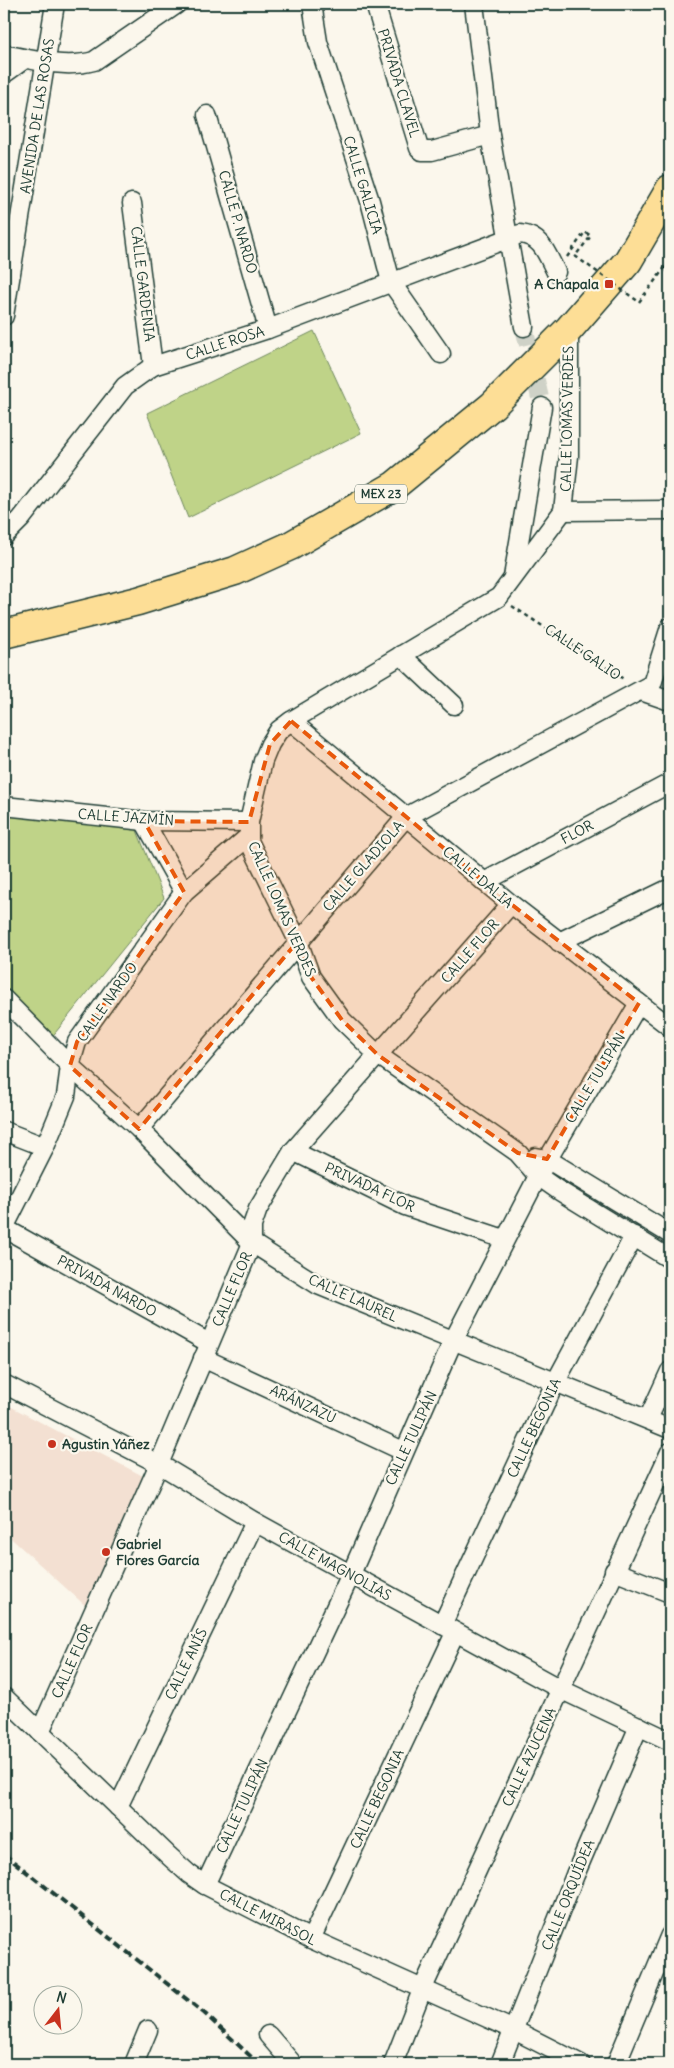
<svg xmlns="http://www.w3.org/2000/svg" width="674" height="2068" font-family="Delius,sans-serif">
<rect width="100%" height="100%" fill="#fbf7ec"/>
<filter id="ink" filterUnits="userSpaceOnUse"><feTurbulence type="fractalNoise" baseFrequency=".02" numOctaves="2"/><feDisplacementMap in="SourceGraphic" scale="10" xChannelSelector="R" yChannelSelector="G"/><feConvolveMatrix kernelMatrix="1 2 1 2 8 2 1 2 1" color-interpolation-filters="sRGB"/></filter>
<g filter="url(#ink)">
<!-- built -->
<path fill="#f3e0d2" d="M 4,1403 L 143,1476 L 89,1609 L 4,1532 Z"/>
<!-- green -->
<g fill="#bfd388" stroke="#6f885e">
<path d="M 314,331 L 361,433 L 188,518 L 147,413 Z"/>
<path d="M 4,814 L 136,828 L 164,898 L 51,1038 L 4,992 Z"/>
</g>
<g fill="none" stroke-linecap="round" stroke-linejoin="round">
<!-- street-tunnel -->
<path stroke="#cfd2c7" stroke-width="18" stroke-dasharray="18 9" stroke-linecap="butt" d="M 524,327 L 542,407"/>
<!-- street casing -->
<g stroke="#1f3d34" stroke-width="21">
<g id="street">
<path d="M 312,4 L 318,42 L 370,201 L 391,282 L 441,354"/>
<path d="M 375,4 L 419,148 L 422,151 L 432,151 L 490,135"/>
<path d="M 474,4 L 490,135 L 524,327"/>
<path d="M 4,54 C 33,60 65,69 94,61 L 177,4"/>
<path d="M 4,74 L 25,59"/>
<path d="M 207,115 L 268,329"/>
<path d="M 132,203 L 153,366"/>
<path d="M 4,316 L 55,4"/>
<path d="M 569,329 L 569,456 L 563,511 L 499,597 L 291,721 L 279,730 L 270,744 L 263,761 L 249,822 L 249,841 L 298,941 L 311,977 L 342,1020 L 378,1055 L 518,1153 L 538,1176 L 558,1190 L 670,1259"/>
<path d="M 563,511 L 670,510"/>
<path d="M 4,536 L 21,519 L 125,386 L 153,366 L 268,329 L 520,234 C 542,236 547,255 556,272"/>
<path d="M 513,577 L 542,407"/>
<path d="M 401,655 L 454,705"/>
<path d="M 641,691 L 670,701"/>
<path d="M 291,721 L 511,904 L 670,1027"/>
<path d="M 4,806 L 144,821 L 249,822"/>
<path d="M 144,821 L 184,892"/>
<path d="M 484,882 L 670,783"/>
<path d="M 559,942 L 666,890"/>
<path d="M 4,999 L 70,1066 L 139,1129 L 252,1243 L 318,1285 L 670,1429"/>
<path d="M 139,1129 L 406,817 L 652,684 L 670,627"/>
<path d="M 4,1131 L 45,1147"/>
<path d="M 293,1151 L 405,1206 L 504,1239"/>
<path d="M 536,1157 L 547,1159 L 670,1234"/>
<path d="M 4,1228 L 45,1147 L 66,1096 L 70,1066 L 77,1042 L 184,892 L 249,836"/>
<path d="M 4,1228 L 209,1343"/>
<path d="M 203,1358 L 403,1451"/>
<path d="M 4,1384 L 159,1464 L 255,1522 L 560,1689 L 670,1741"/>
<path d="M 648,1419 L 670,1371"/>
<path d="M 614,1571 L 670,1593"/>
<path d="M 442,1625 L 555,1383 L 634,1236"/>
<path d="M 4,1697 L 169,1856 L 189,1874 L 205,1885 L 311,1939 L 514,2030 L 581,2064"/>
<path d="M 40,1732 L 159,1464 L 252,1243 L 252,1226 L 258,1209 L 293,1151 L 511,904"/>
<path d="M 118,1807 L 255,1522"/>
<path d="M 205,1885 L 351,1574 L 453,1341 L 538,1176 L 639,1003"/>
<path d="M 311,1939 L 455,1633"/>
<path d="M 268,2035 L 293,2064"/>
<path d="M 134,2064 L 148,2030"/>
<path d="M 393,2064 L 422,1990 L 670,1452"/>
<path d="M 500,2064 L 575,1875 L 639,1726"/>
<path d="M 616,2064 L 670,1935"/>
</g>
</g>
<!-- highway casing -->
<g stroke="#1f3d34" stroke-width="31">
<path id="highway" d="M 4,634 L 138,601 L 235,571 L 290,546 L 394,486 L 493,405 L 569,329 L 628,261 L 670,189"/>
</g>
<!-- path -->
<g stroke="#1f3d34" stroke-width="2.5" stroke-dasharray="4 4" stroke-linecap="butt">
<path d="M 567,257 L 585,232 L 591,236 L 575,256"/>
<path d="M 639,302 L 666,266 L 670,279"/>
<path d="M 512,606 L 625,680"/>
</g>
<!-- street -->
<use href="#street" stroke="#fbf7ec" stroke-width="18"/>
<!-- highway -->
<use href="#highway" stroke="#fdde96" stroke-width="28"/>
<!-- rail -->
<path stroke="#1f3d34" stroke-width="4" stroke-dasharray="8 4" stroke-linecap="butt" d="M 4,1854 L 204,2013 L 259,2064"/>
<!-- path-bridge -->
<path stroke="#1f3d34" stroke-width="2.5" stroke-dasharray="4 4" stroke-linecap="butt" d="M 575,256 L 639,302"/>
</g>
</g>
<!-- marked area -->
<path fill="#e8590c" fill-opacity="0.2" stroke="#e8590c" stroke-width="4" stroke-dasharray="10 6" stroke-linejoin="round" d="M 291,721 L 511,904 L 639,1003 L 547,1159 L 518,1153 L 378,1055 L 342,1020 L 311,977 L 298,941 L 139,1129 L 70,1066 L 77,1042 L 184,892 L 144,821 L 249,822 L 270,744 Z"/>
<!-- markers -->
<g fill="#c8321e" stroke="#fbf7ec" stroke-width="2">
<rect x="604" y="279" width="10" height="10" rx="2.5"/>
<circle cx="52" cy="1444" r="5"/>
<circle cx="106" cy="1552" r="5"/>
</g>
<g text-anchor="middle" stroke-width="4.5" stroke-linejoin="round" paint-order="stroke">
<!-- shield labels -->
<rect fill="#fbf7ec" stroke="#61756b" stroke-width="1" x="355" y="484.5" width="52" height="19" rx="4"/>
<g font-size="12" font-weight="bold" fill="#1f3d34">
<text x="381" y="498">MEX 23</text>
</g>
<!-- street labels -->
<g font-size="14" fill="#1f3d34" stroke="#fbf7ec">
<text transform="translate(399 83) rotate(73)" y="5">PRIVADA CLAVEL</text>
<text transform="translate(37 116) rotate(-81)" y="5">AVENIDA DE LAS ROSAS</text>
<text transform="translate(363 185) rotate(73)" y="5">CALLE GALICIA</text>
<text transform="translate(238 222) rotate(74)" y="5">CALLE P. NARDO</text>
<text transform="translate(143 284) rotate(83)" y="5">CALLE GARDENIA</text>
<text transform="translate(225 343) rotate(-18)" y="5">CALLE ROSA</text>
<text transform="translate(567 419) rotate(-89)" y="5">CALLE LOMAS VERDES</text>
<text transform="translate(583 652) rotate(34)" y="5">CALLE GALIO</text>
<text transform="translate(126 817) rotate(4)" y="5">CALLE JAZMÍN</text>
<text transform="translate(577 832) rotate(-28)" y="5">FLOR</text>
<text transform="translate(363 866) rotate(-49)" y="5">CALLE GLADIOLA</text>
<text transform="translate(478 877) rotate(40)" y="5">CALLE DALIA</text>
<text transform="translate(282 909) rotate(66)" y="5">CALLE LOMAS VERDES</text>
<text transform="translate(470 951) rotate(-49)" y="5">CALLE FLOR</text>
<text transform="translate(107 1002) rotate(-55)" y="5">CALLE NARDO</text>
<text transform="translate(595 1078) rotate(-59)" y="5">CALLE TULIPÁN</text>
<text transform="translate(370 1187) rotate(25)" y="5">PRIVADA FLOR</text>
<text transform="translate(107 1286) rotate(29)" y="5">PRIVADA NARDO</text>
<text transform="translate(232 1289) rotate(-67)" y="5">CALLE FLOR</text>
<text transform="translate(353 1298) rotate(24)" y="5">CALLE LAUREL</text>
<text transform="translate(303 1404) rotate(25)" y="5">ARÁNZAZU</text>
<text transform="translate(534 1428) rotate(-65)" y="5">CALLE BEGONIA</text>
<text transform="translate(411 1438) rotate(-65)" y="5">CALLE TULIPÁN</text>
<text transform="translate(335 1566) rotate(29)" y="5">CALLE MAGNOLIAS</text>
<text transform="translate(72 1661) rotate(-66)" y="5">CALLE FLOR</text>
<text transform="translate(186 1664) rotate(-64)" y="5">CALLE ANÍS</text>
<text transform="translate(529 1757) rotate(-65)" y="5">CALLE AZUCENA</text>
<text transform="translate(377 1799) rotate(-65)" y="5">CALLE BEGONIA</text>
<text transform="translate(242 1806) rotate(-65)" y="5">CALLE TULIPÁN</text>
<text transform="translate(568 1895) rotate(-68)" y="5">CALLE ORQUÍDEA</text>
<text transform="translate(268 1917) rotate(27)" y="5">CALLE MIRASOL</text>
</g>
<!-- poi labels -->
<g font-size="14" font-weight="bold" fill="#1f3d34" stroke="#fbf7ec" text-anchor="start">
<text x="599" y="289" text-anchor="end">A Chapala</text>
<text x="62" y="1449">Agustin Yáñez</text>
<text x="116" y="1549">Gabriel<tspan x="116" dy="16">Flores García</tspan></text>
</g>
</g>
<!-- margin -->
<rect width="674" height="2068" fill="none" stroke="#fbf7ec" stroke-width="20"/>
<rect x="10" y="10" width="654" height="2048" fill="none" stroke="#1f3d34" stroke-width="2" filter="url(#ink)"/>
<!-- north arrow -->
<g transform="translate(58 2010) rotate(16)"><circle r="24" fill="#fbf7ec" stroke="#a3ada2"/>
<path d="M0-4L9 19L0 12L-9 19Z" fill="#c8321e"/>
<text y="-8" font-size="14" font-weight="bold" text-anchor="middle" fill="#1f3d34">N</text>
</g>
</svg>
